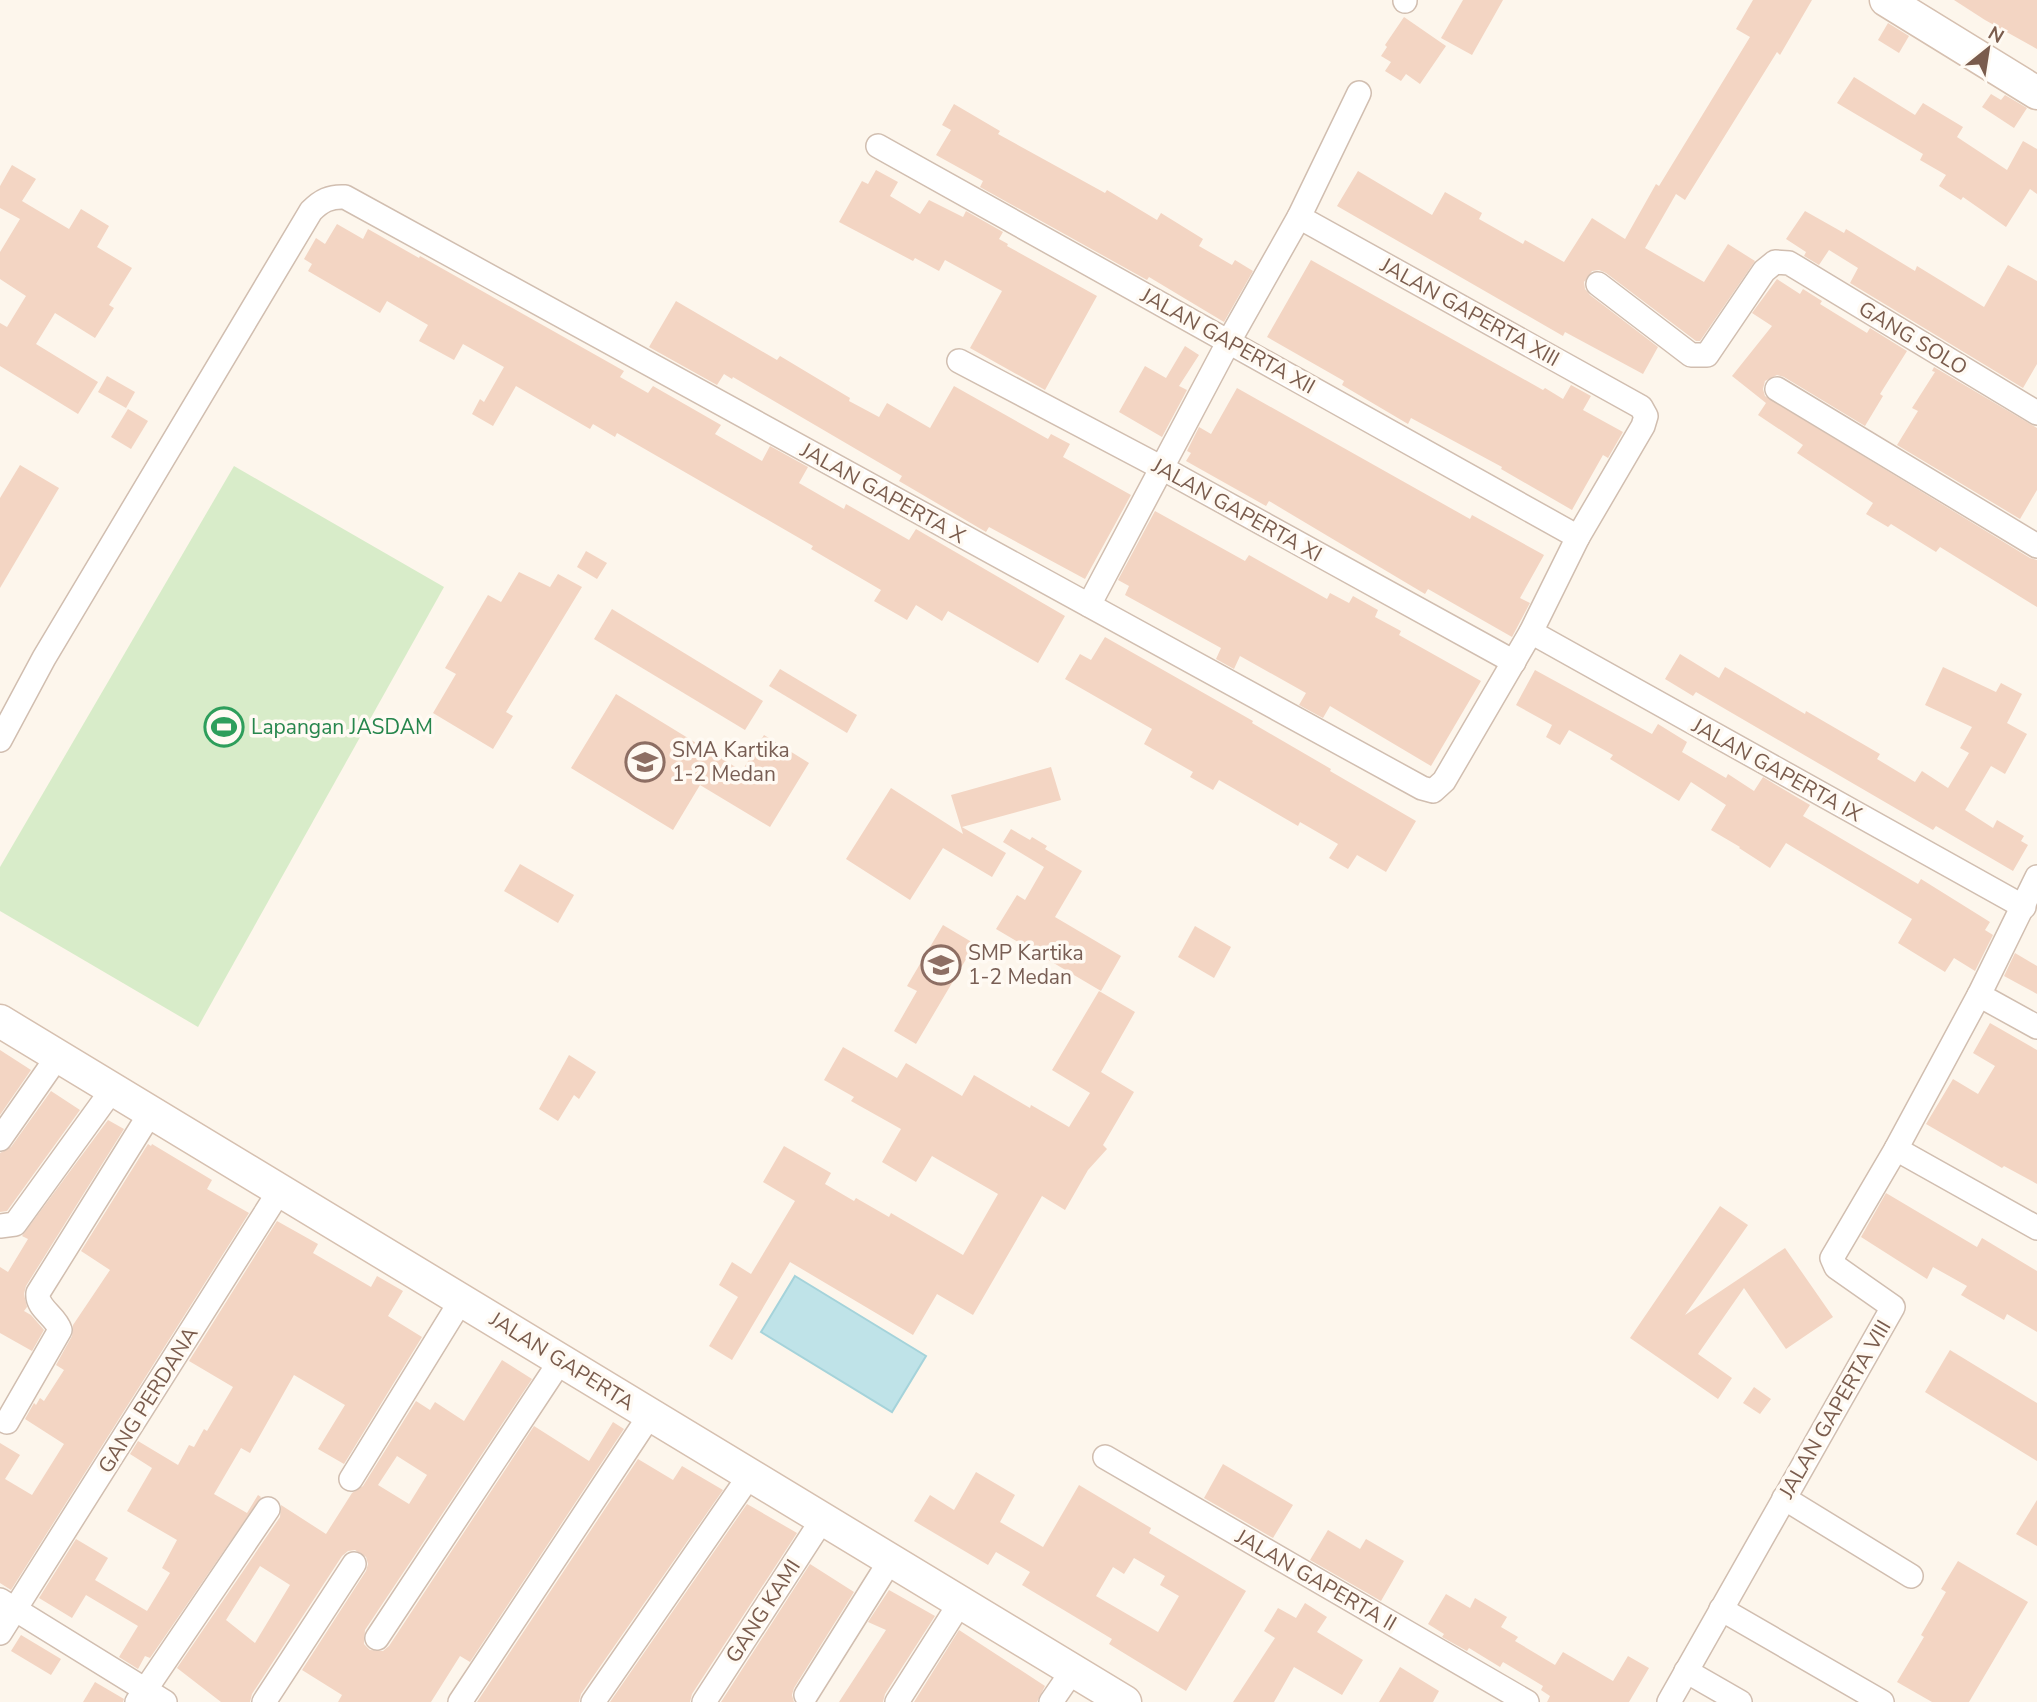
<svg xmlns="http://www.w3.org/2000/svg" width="2037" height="1702" font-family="'Nunito Sans',sans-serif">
<rect width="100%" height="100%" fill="#fdf6ec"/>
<!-- green -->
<path fill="#d8ecc9" d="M 234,466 L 444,587 L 198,1027 L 0,911 L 0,867 Z"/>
<!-- water -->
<path fill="#bfe3e8" stroke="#a5d3da" stroke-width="2" d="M 795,1276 L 926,1356 L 892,1412 L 761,1332 Z"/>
<!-- building -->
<g fill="#f3d5c3" fill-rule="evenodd">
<path d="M 1463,0 L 1503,0 L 1472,55 L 1441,38 Z"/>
<path d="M 1753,0 L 1812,0 L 1780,55 L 1777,52 L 1685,200 L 1676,194 L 1645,248 L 1704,282 L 1728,244 L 1755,261 L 1700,341 L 1696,341 L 1606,273 L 1599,270 L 1592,271 L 1584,282 L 1585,289 L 1590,295 L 1658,347 L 1643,374 L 1565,332 L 1563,336 L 1337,206 L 1358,171 L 1432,215 L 1445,192 L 1482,213 L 1479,219 L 1523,244 L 1525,240 L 1564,262 L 1592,218 L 1625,239 L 1656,184 L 1659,186 L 1750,37 L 1736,29 Z"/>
<path d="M 1954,0 L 2037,0 L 2037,49 L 1985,20 Z"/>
<path d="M 1404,17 L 1446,46 L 1420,84 L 1406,74 L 1401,81 L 1385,71 L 1391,62 L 1381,56 L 1387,47 L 1385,45 Z"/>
<path d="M 1888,23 L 1909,36 L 1899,53 L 1878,40 Z"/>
<path d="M 1854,77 L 1915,115 L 1923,103 L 1963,127 L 1957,137 L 2007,170 L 2023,141 L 2037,149 L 2037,194 L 2030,189 L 2006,227 L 1963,197 L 1961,200 L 1939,186 L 1946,175 L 1920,160 L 1923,154 L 1837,103 Z"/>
<path d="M 1991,94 L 2001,100 L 2005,95 L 2027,108 L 2014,128 L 1982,107 Z"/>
<path d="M 954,104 L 1000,131 L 998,134 L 1105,193 L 1107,190 L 1157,220 L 1161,213 L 1203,239 L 1199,246 L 1232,265 L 1235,260 L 1253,271 L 1224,322 L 1149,277 L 1147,280 L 980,187 L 983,181 L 936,155 L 951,130 L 942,125 Z"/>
<path d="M 12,165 L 36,179 L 22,201 L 69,229 L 81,209 L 109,226 L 97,247 L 132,268 L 109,305 L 114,308 L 95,338 L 55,313 L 36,344 L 98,382 L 78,414 L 0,366 L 0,323 L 7,327 L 26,296 L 0,279 L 0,252 L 20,219 L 0,208 L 0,186 Z"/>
<path d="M 876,170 L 898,182 L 890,196 L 920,214 L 929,200 L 963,217 L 966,211 L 1003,232 L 999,239 L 1008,244 L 1007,246 L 1097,296 L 1045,390 L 970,348 L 1002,291 L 945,260 L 939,271 L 915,258 L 913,261 L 839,222 L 862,181 L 868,184 Z"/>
<path d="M 1805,211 L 1844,233 L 1846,229 L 1915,271 L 1917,266 L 1984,307 L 2008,265 L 2037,281 L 2037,364 L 2023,388 L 1850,283 L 1858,268 L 1829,250 L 1819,265 L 1804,256 L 1806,252 L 1786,239 Z"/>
<path d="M 337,224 L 363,239 L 368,229 L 419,258 L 420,256 L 624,371 L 620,377 L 648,393 L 653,386 L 721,425 L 715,434 L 762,461 L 770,446 L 808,467 L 799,483 L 844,509 L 846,504 L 909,540 L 916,529 L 1065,616 L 1038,663 L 948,611 L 942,621 L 916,605 L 907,620 L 874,601 L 881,590 L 811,549 L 813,546 L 617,433 L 615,437 L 593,424 L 590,429 L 516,386 L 493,426 L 472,414 L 480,399 L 484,402 L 504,367 L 463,344 L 454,360 L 419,341 L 428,325 L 387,301 L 380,313 L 308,271 L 312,264 L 304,259 L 316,238 L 325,244 Z"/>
<path d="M 1311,260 L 1543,390 L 1545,388 L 1563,399 L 1571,385 L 1591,396 L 1583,410 L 1623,432 L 1608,458 L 1603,455 L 1572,510 L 1501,469 L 1502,467 L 1411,418 L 1408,424 L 1342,385 L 1344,381 L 1267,337 Z"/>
<path d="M 1777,279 L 1800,294 L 1803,289 L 1822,301 L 1820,304 L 1867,333 L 1870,328 L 1907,351 L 1880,394 L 1883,396 L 1865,426 L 1784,377 L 1777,375 L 1765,381 L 1763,389 L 1765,396 L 2030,558 L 2037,560 L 2037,607 L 1940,547 L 1936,552 L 1891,524 L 1888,527 L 1866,514 L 1873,503 L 1797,453 L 1803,445 L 1758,415 L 1766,403 L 1732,376 L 1772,326 L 1752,313 Z"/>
<path d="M 676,301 L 777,360 L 780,356 L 850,398 L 849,401 L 879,417 L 887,403 L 930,428 L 954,386 L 1048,439 L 1051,434 L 1070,444 L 1063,457 L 1131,495 L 1085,579 L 989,527 L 986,532 L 899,481 L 902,476 L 733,377 L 732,379 L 724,374 L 717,385 L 649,347 Z"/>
<path d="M 1185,346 L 1199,355 L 1179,386 L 1187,390 L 1162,437 L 1119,412 L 1145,366 L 1166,378 Z"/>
<path d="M 1934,367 L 2037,428 L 2037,490 L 2020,519 L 1897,445 L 1918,411 L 1912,408 L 1935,372 L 1932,371 Z"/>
<path d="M 107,376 L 135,392 L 126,408 L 98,392 Z"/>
<path d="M 1237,388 L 1470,519 L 1472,515 L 1544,555 L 1520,598 L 1530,603 L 1512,637 L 1428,589 L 1425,594 L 1269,501 L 1266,506 L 1186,461 L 1191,453 L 1187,451 L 1199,427 L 1211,434 Z"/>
<path d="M 128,409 L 148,421 L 131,449 L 111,437 Z"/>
<path d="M 20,465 L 59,488 L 0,588 L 0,498 Z"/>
<path d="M 1155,511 L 1245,561 L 1249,555 L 1327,599 L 1330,593 L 1349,603 L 1353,596 L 1378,610 L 1375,617 L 1401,631 L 1399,635 L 1481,681 L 1431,766 L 1330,706 L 1323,718 L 1299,705 L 1306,693 L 1240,656 L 1234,669 L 1216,659 L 1221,648 L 1125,595 L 1129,586 L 1118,580 Z"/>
<path d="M 586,551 L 607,563 L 597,579 L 577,567 Z"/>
<path d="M 519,572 L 550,587 L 558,574 L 582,587 L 506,712 L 513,716 L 493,749 L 433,713 L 456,674 L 445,668 L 488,595 L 501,602 Z"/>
<path d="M 612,609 L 763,701 L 745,730 L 594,639 Z"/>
<path d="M 1105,637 L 1253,721 L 1252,723 L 1331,769 L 1330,771 L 1416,821 L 1386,872 L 1357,855 L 1348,869 L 1329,858 L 1338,844 L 1300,822 L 1298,826 L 1219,780 L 1213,790 L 1190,777 L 1193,772 L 1144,744 L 1152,729 L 1065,679 L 1080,654 L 1091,660 Z"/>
<path d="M 1680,654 L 1719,678 L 1725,667 L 1805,714 L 1806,711 L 1880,754 L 1877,759 L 1915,782 L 1922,771 L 1948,788 L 1969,753 L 1960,748 L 1972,727 L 1925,705 L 1943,667 L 1996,692 L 2001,683 L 2022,694 L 2007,723 L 2027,734 L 2005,774 L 1991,766 L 1965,810 L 1993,828 L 1997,820 L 2024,836 L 2021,841 L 2028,845 L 2013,871 L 1936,826 L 1933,830 L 1696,692 L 1693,696 L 1665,679 Z"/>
<path d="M 780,669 L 857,715 L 847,733 L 769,686 Z"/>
<path d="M 1535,670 L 1652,734 L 1658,724 L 1687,742 L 1682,752 L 1726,778 L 1728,774 L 1754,791 L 1763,777 L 1810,805 L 1803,816 L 1918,884 L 1921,879 L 1990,922 L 1985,930 L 1993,935 L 1975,971 L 1954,958 L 1945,972 L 1898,943 L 1912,919 L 1786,843 L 1770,868 L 1739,848 L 1740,847 L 1711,830 L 1726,805 L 1691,782 L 1679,801 L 1610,759 L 1613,755 L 1569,730 L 1560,745 L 1546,737 L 1552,725 L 1516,705 Z"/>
<path d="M 616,694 L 742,771 L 764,735 L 809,763 L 770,827 L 700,785 L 673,830 L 571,768 Z"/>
<path d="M 1051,767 L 1061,800 L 962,827 L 1006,853 L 992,877 L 943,848 L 910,900 L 846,859 L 891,788 L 963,834 L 951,795 Z"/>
<path d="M 1011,829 L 1030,840 L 1032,837 L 1047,846 L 1045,849 L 1082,871 L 1055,917 L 1121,956 L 1101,991 L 996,929 L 1017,895 L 1025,900 L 1044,867 L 1003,842 Z"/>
<path d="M 520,864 L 574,895 L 558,923 L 504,891 Z"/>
<path d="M 943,925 L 975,944 L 916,1044 L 894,1031 L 917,991 L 907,986 Z"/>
<path d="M 1195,926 L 1231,947 L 1214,978 L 1178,957 Z"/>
<path d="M 2015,953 L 2037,966 L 2037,994 L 2004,976 Z"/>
<path d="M 1099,991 L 1135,1012 L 1101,1072 L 1134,1092 L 1103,1145 L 1107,1149 L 1088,1170 L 1065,1210 L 1042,1196 L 973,1315 L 937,1294 L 913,1335 L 790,1262 L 732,1360 L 709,1346 L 738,1297 L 719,1285 L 732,1262 L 751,1274 L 795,1201 L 763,1182 L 784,1146 L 831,1173 L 825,1184 L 854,1201 L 856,1198 L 889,1217 L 891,1213 L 963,1255 L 998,1194 L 932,1156 L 916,1182 L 882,1162 L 901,1129 L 851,1101 L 854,1097 L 824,1080 L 843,1047 L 897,1078 L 906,1063 L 962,1096 L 974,1075 L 1030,1108 L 1031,1105 L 1069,1127 L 1090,1093 L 1052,1070 Z"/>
<path d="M 1990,1023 L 2037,1050 L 2037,1184 L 2004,1166 L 2002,1168 L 1926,1124 L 1953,1079 L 1978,1094 L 1995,1066 L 1973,1053 Z"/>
<path d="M 0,1050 L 31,1070 L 0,1115 Z"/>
<path d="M 569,1055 L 596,1072 L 579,1099 L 574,1095 L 558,1121 L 539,1109 Z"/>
<path d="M 51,1091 L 80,1110 L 7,1211 L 0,1212 L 0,1153 L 11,1147 Z"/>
<path d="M 108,1120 L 124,1129 L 26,1286 L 24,1294 L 27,1307 L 24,1311 L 31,1315 L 44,1330 L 32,1351 L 0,1333 L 0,1267 L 8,1272 L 28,1239 L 22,1236 Z"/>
<path d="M 148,1144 L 151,1146 L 152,1144 L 212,1180 L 207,1189 L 249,1213 L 11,1590 L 0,1583 L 0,1443 L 20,1455 L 5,1479 L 32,1495 L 64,1444 L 25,1419 L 34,1403 L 36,1405 L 40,1398 L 44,1401 L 64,1370 L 56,1365 L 72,1336 L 73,1325 L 110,1270 L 81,1251 Z"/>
<path d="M 1886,1193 L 1977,1247 L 1982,1238 L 2037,1271 L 2037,1332 L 2007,1314 L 2004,1320 L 1961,1295 L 1967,1286 L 1933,1267 L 1927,1279 L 1861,1237 Z"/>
<path d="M 1720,1206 L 1748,1225 L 1685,1315 L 1785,1248 L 1833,1317 L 1786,1349 L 1744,1288 L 1698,1354 L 1732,1378 L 1718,1399 L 1630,1338 Z"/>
<path d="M 277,1221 L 318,1244 L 313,1253 L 371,1287 L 377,1276 L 403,1291 L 388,1316 L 422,1337 L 344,1464 L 318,1449 L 345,1405 L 294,1375 L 250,1453 L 241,1448 L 214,1494 L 247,1513 L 258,1495 L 261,1497 L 150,1658 L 145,1656 L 138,1669 L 119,1657 L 138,1626 L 86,1595 L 72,1618 L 39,1598 L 76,1539 L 108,1558 L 95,1580 L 147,1611 L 170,1573 L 162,1568 L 177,1540 L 127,1511 L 152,1468 L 130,1454 L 138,1441 L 178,1465 L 189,1445 L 194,1447 L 204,1429 L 207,1431 L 233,1387 L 189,1361 Z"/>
<path d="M 1950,1350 L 2037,1403 L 2037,1461 L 1925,1392 Z"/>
<path d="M 502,1360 L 532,1379 L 365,1630 L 364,1644 L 370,1650 L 383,1651 L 389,1646 L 534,1426 L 589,1461 L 613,1422 L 624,1429 L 470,1662 L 460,1656 L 431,1702 L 338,1702 L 342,1695 L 302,1670 L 366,1571 L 368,1564 L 366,1557 L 355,1550 L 348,1551 L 342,1556 L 252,1694 L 250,1702 L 221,1702 L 177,1668 L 280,1517 L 281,1505 L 326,1534 L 352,1493 L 363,1486 L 416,1401 L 430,1410 L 435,1402 L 464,1421 ZM 397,1456 L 427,1475 L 409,1504 L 378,1485 ZM 260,1566 L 290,1585 L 255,1643 L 226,1620 Z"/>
<path d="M 1754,1387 L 1771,1399 L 1760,1414 L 1743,1403 Z"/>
<path d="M 638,1459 L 673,1480 L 682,1466 L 723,1490 L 581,1694 L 579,1702 L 477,1702 Z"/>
<path d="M 1223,1464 L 1293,1505 L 1273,1538 L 1204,1498 Z"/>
<path d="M 976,1472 L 1015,1495 L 1000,1522 L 1043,1547 L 1079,1485 L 1151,1528 L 1149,1533 L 1246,1591 L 1186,1691 L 1109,1644 L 1112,1639 L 1022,1585 L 1030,1572 L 996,1552 L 988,1565 L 914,1521 L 930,1495 L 954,1510 ZM 1134,1558 L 1165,1576 L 1160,1585 L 1179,1596 L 1158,1632 L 1096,1596 L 1113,1567 L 1124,1574 Z"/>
<path d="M 2037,1500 L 2037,1546 L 2016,1534 Z"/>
<path d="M 747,1504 L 797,1533 L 692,1694 L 690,1702 L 610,1702 Z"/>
<path d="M 1328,1530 L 1360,1549 L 1366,1539 L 1404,1561 L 1381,1601 L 1310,1560 Z"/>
<path d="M 1958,1561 L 2028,1602 L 1969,1702 L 1932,1702 L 1897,1682 L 1924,1637 L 1921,1635 L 1946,1592 L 1941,1589 Z"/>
<path d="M 810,1564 L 854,1592 L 794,1688 L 792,1695 L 794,1702 L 721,1702 Z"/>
<path d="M 889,1590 L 935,1616 L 885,1694 L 883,1702 L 839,1702 L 886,1630 L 868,1622 Z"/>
<path d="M 1446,1594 L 1470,1608 L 1475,1598 L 1507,1617 L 1501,1627 L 1518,1637 L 1515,1641 L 1555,1665 L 1563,1652 L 1613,1681 L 1628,1656 L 1649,1668 L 1629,1702 L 1547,1702 L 1550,1696 L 1541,1690 L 1543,1686 L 1503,1662 L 1500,1667 L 1469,1648 L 1467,1651 L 1442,1637 L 1444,1634 L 1428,1624 Z"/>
<path d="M 1305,1603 L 1327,1617 L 1317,1632 L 1363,1660 L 1342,1695 L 1294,1667 L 1274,1702 L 1233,1702 L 1275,1638 L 1264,1631 L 1278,1608 L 1296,1618 Z"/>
<path d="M 959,1630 L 1045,1686 L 1037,1702 L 914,1702 Z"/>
<path d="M 21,1635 L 61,1659 L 51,1675 L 11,1651 Z"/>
<path d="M 1400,1667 L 1439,1691 L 1433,1702 L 1379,1702 Z"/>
<path d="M 95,1682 L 124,1699 L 123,1702 L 83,1702 Z"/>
</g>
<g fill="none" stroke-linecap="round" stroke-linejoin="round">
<!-- street casing -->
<g stroke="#d1beb0" stroke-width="26">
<g id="street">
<path d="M 1405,1 L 1405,0"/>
<path d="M 878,146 L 1578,537"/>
<path d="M 1598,284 L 1691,355 L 1707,355 L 1764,271 L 1775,262 L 1789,263 L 2037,413"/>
<path d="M 959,361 L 1162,468 L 1514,662"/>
<path d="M 1777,389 L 2037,546"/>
<path d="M 1089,605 L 1229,341 L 1299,217 L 1359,93"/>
<path d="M 1531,632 L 2024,907"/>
<path d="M 0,740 L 44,658 L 311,211 C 321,201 330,196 345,197 L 1422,788 L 1433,791 L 1444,781 L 1531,632 L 1578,537 L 1643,426 L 1646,416 L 1641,407 L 1299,217"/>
<path d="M 1979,995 L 2037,1027"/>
<path d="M 0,1139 L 58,1056"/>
<path d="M 1896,1149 L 2037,1228"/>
<path d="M 0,1226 L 15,1224 L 112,1090"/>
<path d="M 7,1422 L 60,1330 C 56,1316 36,1308 38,1293 L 151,1112"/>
<path d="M 1105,1457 L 1527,1702"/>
<path d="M 351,1479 L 462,1299"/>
<path d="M 1784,1498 L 1911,1576"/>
<path d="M 0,1600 L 165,1702"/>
<path d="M 1721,1609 L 1882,1702"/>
<path d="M 0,1633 L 280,1190"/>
<path d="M 377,1638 L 561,1360"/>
<path d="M 1686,1671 L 1740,1702"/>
<path d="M 806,1695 L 890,1561"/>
<path d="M 137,1702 L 268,1509"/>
<path d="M 264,1702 L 354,1564"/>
<path d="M 460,1702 L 650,1415"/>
<path d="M 593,1702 L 750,1475"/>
<path d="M 704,1702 L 822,1520"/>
<path d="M 897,1702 L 960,1603"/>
<path d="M 1051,1702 L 1073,1670"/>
<path d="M 1669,1702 L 1893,1307 L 1836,1267 L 1832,1258 L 1896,1149 L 1979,995 L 2037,877"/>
</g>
</g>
<!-- secondary casing -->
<g stroke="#d6c0b0" stroke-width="35">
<g id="secondary">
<path d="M 1886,0 L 2037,93"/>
<path d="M 0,1021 L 1125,1702"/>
</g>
</g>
<!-- street -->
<use href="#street" stroke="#fff" stroke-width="23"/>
<!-- secondary -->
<use href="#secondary" stroke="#fff" stroke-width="32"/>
</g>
<!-- icons -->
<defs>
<g id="stadium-ring" transform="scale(2.0125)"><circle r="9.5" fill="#fffaf3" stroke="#2e9e5b" stroke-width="1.5"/><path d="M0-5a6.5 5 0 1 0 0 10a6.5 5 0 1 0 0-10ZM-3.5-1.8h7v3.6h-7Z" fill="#2e9e5b"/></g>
<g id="school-ring" transform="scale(2.0125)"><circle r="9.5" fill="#fffaf3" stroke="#8d6e63" stroke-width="1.5"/><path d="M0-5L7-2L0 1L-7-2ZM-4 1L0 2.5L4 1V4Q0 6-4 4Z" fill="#8d6e63"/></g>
</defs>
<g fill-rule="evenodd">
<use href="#stadium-ring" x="224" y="727"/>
<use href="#school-ring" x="645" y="762"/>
<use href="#school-ring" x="941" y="965"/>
</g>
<g text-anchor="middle" stroke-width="7" stroke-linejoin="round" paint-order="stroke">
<!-- street labels -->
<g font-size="21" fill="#7a5c4d" stroke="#fffaf3">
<text transform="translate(1470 312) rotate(29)" y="7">JALAN GAPERTA XIII</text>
<text transform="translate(1913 338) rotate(31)" y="7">GANG SOLO</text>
<text transform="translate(1228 341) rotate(29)" y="7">JALAN GAPERTA XII</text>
<text transform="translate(883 493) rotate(29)" y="7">JALAN GAPERTA X</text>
<text transform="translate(1237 510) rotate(29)" y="7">JALAN GAPERTA XI</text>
<text transform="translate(1777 770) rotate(29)" y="7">JALAN GAPERTA IX</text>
<text transform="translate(562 1361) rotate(32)" y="7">JALAN GAPERTA</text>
<text transform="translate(148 1400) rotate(-58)" y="7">GANG PERDANA</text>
<text transform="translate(1835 1409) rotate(-60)" y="7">JALAN GAPERTA VIII</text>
<text transform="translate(1316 1580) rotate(30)" y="7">JALAN GAPERTA II</text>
<text transform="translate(763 1611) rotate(-57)" y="7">GANG KAMI</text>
</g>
<!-- leisure labels -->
<g font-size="21" fill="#27864d" stroke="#fffaf3" text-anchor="start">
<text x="251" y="734">Lapangan JASDAM</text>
</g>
<!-- education labels -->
<g font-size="21" fill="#785e54" stroke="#fffaf3" text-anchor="start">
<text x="672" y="757">SMA Kartika<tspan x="672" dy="24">1-2 Medan</tspan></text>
<text x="968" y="960">SMP Kartika<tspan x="968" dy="24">1-2 Medan</tspan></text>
</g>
</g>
<!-- north arrow -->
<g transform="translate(1988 49) rotate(30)" stroke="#fffaf3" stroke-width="5" paint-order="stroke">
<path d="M0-5L12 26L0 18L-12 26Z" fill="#7a5c4d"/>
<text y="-10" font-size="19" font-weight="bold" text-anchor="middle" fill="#7a5c4d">N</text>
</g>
</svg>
